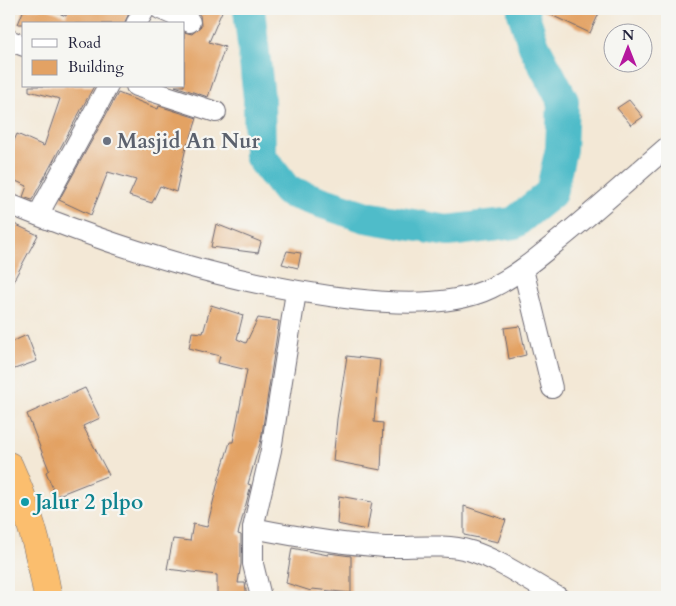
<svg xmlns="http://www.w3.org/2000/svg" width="676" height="606" font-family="Cardo,serif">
<rect width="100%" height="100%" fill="#f6f6f2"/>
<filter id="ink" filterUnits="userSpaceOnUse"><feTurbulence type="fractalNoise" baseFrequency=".02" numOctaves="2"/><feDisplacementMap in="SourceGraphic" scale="10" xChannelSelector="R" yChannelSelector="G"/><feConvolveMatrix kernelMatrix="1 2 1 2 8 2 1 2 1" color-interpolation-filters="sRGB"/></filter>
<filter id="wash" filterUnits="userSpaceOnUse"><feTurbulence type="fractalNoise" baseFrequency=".0096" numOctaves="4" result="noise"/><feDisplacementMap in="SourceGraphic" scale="20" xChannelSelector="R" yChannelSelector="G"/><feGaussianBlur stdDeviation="1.12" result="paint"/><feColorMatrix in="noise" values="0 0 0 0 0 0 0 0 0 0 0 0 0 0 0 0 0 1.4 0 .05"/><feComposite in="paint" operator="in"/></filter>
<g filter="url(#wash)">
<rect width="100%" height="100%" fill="#f3e8d6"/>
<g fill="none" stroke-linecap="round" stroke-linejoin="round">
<!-- river -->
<path stroke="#4fbcc9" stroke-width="32" d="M 249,9 L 259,98 L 260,156 L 287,191 L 366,217 L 448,231 L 514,223 L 551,193 L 561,149 L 563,101 L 534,46 L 523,13 L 523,9"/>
</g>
<g id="blocks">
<!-- building -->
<g fill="#e3a264">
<path d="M 24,9 L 48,9 L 66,16 L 68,9 L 131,9 L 124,24 L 18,24 Z"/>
<path d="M 189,9 L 223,9 L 209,42 L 225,47 L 208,97 L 175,86 L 184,86 L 184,32 L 192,34 L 201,26 L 200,15 Z"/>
<path d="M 538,9 L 601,9 L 590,33 Z"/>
<path d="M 29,86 L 94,86 L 32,200 L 23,197 L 27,186 L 9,178 L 9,152 L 17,134 L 44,146 L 60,99 L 29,91 Z"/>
<path d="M 118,93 L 158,109 L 159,106 L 197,118 L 189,144 L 187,143 L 176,192 L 160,186 L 152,203 L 129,196 L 136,180 L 108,172 L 91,215 L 59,200 Z"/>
<path d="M 629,100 L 643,117 L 631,125 L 617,108 Z"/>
<path d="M 12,223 L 38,235 L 9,289 L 9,233 Z"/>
<path d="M 216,224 L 261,242 L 258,253 L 211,247 Z"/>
<path d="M 287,251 L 301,253 L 298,268 L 282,264 Z"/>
<path d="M 211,305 L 243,315 L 237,339 L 246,343 L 258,318 L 279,321 L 261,440 L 248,484 L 251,485 L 238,534 L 241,535 L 241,564 L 238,583 L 245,583 L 247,597 L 217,597 L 217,575 L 167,569 L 173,539 L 190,541 L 193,524 L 207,527 L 219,478 L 230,442 L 233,442 L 247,370 L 218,363 L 220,356 L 189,348 L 192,332 L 203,333 Z"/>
<path d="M 520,326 L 526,355 L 509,359 L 504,328 Z"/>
<path d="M 27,335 L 37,361 L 9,371 L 9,343 Z"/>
<path d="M 347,356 L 380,360 L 374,422 L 383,423 L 381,470 L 333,461 L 337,419 Z"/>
<path d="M 85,388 L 100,418 L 83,426 L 109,475 L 56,496 L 46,472 L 49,470 L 27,414 Z"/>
<path d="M 339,496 L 372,502 L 367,530 L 337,524 Z"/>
<path d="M 464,506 L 506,520 L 498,542 L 464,535 Z"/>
<path d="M 292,548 L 328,555 L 328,553 L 351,556 L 351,593 L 312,589 L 311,591 L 286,583 Z"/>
</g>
</g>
</g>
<g filter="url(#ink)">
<use href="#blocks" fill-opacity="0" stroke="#6b6771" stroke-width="1"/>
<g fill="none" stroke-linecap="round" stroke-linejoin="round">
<!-- minor casing -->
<g stroke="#6b6771" stroke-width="22">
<g id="minor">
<path d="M 160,9 L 190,22"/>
<path d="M 136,24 L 145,9"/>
<path d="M 9,40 L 24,46"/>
<path d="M 136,86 L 216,112"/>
<path d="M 9,204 C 120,249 234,285 353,299 C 395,304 452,307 491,288 C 516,276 537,258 559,240 C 596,210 631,178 667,147"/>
<path d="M 38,215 L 108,86"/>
<path d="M 523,269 L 552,388"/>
<path d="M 253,528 C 298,537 339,544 385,547 C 413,548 443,543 471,551 C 502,561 530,582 558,597"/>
<path d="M 261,597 L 253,564 L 253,528 L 271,450 L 296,292"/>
</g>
</g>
<!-- highway casing -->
<g stroke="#6b6771" stroke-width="29">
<path id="highway" d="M 9,466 C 28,508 40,551 48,597"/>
</g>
<!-- minor -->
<use href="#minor" stroke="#fff" stroke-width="20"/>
<!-- highway -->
<use href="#highway" stroke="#fbbe6e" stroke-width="28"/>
</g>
</g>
<!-- markers -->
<circle fill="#6b7280" stroke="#f6f6f2" stroke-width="2" cx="107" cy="141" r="5"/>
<circle fill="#0f9aa8" stroke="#f6f6f2" stroke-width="2" cx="25" cy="502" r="5"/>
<g text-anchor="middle" stroke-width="4.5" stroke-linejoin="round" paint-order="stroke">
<!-- worship labels -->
<g font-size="21" font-weight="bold" fill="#5b616d" stroke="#f6f6f2" text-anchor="start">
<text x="117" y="148">Masjid An Nur</text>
</g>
<!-- culture labels -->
<g font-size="21" font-weight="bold" fill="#0d838f" stroke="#f6f6f2" text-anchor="start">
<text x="35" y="509">Jalur 2 plpo</text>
</g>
</g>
<!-- margin -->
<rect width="676" height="606" fill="none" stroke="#f6f6f2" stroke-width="30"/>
<!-- legend -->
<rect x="22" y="22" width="162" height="65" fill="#f6f6f2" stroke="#a1a1a9"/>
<rect x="32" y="39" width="25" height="8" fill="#ffffff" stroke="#a1a1a9"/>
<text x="68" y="48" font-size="15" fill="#22223b">Road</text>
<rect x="32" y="60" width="25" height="15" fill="#e3a264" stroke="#a1a1a9"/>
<text x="68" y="72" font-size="15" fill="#22223b">Building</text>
<!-- north arrow -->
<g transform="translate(628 48)"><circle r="24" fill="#f6f6f2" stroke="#a1a1a9"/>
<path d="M0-4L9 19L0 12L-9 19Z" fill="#b5179e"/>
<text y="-8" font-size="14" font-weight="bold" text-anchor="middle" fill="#22223b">N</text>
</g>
</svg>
